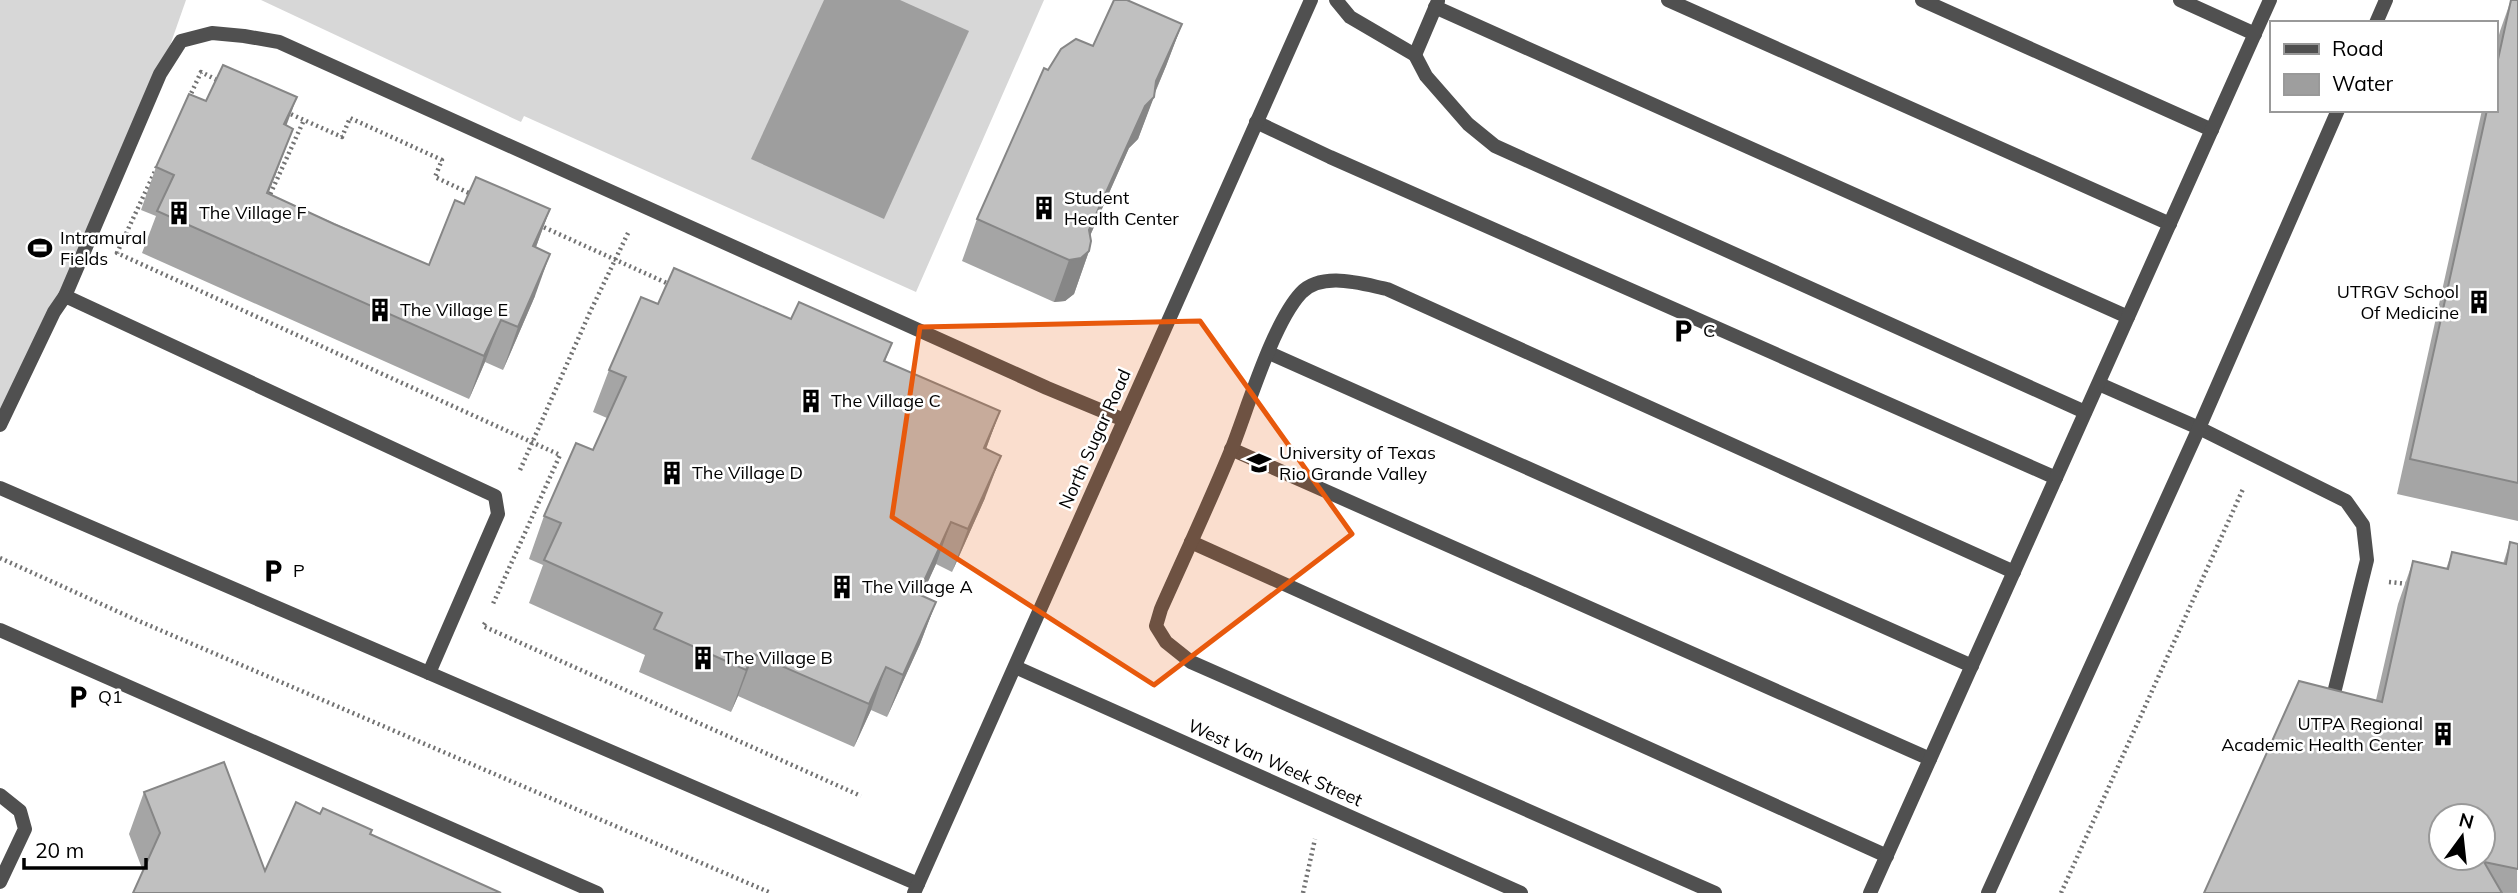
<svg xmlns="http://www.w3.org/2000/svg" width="2518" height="893" font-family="Mulish,sans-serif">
<rect width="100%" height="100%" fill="#fff"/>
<!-- pitch -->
<g fill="#d7d7d7">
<path d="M 0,0 L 186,0 L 160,74 L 0,423 Z"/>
<path d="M 261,0 L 1044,0 L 916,292 L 524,116 L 521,122 Z"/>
</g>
<!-- water -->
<path fill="#9e9e9e" d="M 824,0 L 900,0 L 969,31 L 884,219 L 751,159 Z"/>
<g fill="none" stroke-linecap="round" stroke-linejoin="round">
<!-- path -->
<g stroke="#727272" stroke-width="4.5" stroke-dasharray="2 3.5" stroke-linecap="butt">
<path d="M 189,98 L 201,72 L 221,82"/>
<path d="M 286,112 L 342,137 L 350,118 L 442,160 L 435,177 L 473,195"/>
<path d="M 157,167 L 117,253 L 560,455 L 492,606"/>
<path d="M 268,199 L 304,120"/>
<path d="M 539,225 L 671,285"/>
<path d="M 520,470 L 590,312 L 629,231"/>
<path d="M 0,558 L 132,618 L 771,893"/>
<path d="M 2389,582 L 2408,584"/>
<path d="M 485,623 L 483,626 L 861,796"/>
<path d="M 1303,893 L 1315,839"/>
<path d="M 2061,893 L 2243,489"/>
</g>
<!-- service -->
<g stroke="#505050" stroke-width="14">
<path d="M 1336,0 L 1350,17 L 1415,55 L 1426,76 L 1468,124 L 1495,146 L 2085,412"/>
<path d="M 1668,0 L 2170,224"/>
<path d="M 1922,0 L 2212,130"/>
<path d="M 2180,0 L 2255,34"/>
<path d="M 1435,7 L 2128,317"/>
<path d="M 2376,23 L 2386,0"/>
<path d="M 1415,55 L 1438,1"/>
<path d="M 1256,122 L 1330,157 L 2056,478"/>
<path d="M 65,296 L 160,74 L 181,41 L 212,33 L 244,36 L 279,42 L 1047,388 L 1124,420"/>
<path d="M 1269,353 L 1972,666"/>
<path d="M 2099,384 L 2199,428 L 2346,501 L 2363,525 L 2367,560 L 2335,689"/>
<path d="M 0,425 L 54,312 L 65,296 L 495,496 L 498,514 L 429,673"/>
<path d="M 1231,449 L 1930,759"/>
<path d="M 0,488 L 918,884"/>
<path d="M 1191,542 L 1887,856"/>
<path d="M 0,630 L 597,893"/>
<path d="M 0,795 L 20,811 L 25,829 L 0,882"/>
<path d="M 1715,893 L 1191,662 L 1166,642 L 1156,626 L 1161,609 C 1185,555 1210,502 1232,448 C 1248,407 1273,323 1301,293 C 1322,271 1362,284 1387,289 L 2014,572"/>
<path d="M 1870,893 L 2270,0"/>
<path d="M 1988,893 L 2199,428 L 2338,110"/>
</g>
<!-- minor -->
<path stroke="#505050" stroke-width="14" d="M 1015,667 L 1521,893"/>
<!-- tertiary -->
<path stroke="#505050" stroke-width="14" d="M 914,893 L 1311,0"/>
</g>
<!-- wall -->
<g fill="#a5a5a5">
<path d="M 2511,0 L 2518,0 L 2518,521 L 2397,494 L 2482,110 L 2495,110 L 2495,51 L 2500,31 Z"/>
<path d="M 1182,24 L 1166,66 L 1155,93 L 1138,139 L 1129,148 L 1090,236 L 1089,251 L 1074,294 L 1065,301 L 1054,302 L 962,261 L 977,219 L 1093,46 Z"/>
<path d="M 206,101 L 287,125 L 277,171 L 268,194 L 429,265 L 464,204 L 550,209 L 536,247 L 535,296 L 503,370 L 485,362 L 469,399 L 142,253 L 156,216 L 141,210 L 156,167 Z"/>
<path d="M 658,304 L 791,319 L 892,343 L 885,361 L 1000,411 L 986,449 L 985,498 L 952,572 L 936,564 L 921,596 L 936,602 L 920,644 L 887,717 L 871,710 L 854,747 L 738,696 L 731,712 L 639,672 L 645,655 L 529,603 L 543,565 L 529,559 L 544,516 L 593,450 L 607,418 L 593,412 L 609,370 Z"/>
<path d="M 2510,542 L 2518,544 L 2517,893 L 2204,893 L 2376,700 L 2398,604 L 2413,561 L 2446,569 L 2452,552 L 2503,564 Z"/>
<path d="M 144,792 L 265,871 L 320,814 L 370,834 L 501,893 L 143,871 L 129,834 Z"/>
</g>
<!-- shaded-wall -->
<g fill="#868686">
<path d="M 1182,24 L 1166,66 L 1152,99 L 1154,97 L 1138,139 L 1129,148 L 1080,258 L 1089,251 L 1074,294 L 1065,301 L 1054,302 L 1069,260 L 1089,230 Z"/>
<path d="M 297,97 L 281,140 L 284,124 Z"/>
<path d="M 293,129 L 277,171 L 251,236 L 267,193 Z"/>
<path d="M 550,209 L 534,252 L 533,246 Z"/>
<path d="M 550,254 L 535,296 L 503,370 L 518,327 Z"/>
<path d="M 501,320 L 485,362 L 469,399 L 484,356 Z"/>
<path d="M 1000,411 L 984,454 L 984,448 Z"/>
<path d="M 1001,456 L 985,498 L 952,572 L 968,529 Z"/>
<path d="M 951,522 L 936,564 L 903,637 L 918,594 Z"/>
<path d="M 936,602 L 920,644 L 887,717 L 903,675 Z"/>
<path d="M 754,654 L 738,696 L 731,712 L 746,670 Z"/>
<path d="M 886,667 L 871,710 L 854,747 L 869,704 Z"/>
</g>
<!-- building -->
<g fill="#c0c0c0" stroke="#868686" stroke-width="2" fill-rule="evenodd">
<path d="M 1114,0 L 1127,0 L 1182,24 L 1156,81 L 1154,97 L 1145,106 L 1089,230 L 1091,241 L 1089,251 L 1081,258 L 1069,260 L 977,219 L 1044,68 L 1048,70 L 1061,49 L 1076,39 L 1093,46 Z"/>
<path d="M 2511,0 L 2518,0 L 2518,483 L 2410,459 L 2487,110 L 2495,110 L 2495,73 Z"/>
<path d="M 223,65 L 297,97 L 284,124 L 293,129 L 267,193 L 334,224 L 429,265 L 455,200 L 464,204 L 476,177 L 550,209 L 533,246 L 550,254 L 518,327 L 501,320 L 484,356 L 157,211 L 174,175 L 156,167 L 189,94 L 206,101 Z"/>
<path d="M 674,268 L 791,319 L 799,302 L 892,343 L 884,361 L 1000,411 L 984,448 L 1001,456 L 968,529 L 951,522 L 918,594 L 936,602 L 903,675 L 886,667 L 869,704 L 754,654 L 746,670 L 654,629 L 662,613 L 544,560 L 561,523 L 544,516 L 576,443 L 593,450 L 626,377 L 609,370 L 641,297 L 658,304 Z"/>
<path d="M 2510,542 L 2518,544 L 2518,869 L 2484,862 L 2502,893 L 2204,893 L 2299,681 L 2382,702 L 2413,561 L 2448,569 L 2452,552 L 2506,564 ZM 2441,816 L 2483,816 L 2483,858 L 2441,858 Z"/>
<path d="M 224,762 L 265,871 L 296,802 L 320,814 L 323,808 L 372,830 L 370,834 L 501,893 L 133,893 L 160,833 L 144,792 Z"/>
</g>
<!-- marked area -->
<path fill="#e8590c" fill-opacity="0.2" stroke="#e8590c" stroke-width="5" stroke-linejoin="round" d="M 1200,321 L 1352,534 L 1154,685 L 892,517 L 920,327 Z"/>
<!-- icons -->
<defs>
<g id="building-bare" transform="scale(1.89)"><path d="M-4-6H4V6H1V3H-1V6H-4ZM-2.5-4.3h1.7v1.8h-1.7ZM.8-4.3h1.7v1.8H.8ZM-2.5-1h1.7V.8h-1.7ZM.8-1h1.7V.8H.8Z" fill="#000" stroke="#fff" stroke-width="2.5" paint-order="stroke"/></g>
<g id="stadium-bare" transform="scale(1.89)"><path d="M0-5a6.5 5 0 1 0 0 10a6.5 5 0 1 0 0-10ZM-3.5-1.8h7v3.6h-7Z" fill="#000" stroke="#fff" stroke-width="2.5" paint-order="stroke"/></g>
<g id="parking-bare" transform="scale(1.89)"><path d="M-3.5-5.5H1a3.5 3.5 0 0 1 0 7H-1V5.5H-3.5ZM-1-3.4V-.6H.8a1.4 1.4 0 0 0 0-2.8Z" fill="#000" stroke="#fff" stroke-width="2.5" paint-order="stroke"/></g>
<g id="university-bare" transform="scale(1.89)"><path d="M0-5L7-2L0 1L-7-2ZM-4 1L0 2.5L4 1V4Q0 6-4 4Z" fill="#000" stroke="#fff" stroke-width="2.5" paint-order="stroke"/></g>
</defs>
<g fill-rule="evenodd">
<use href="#building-bare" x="1044" y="208"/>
<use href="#building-bare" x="179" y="213"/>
<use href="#stadium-bare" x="40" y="248"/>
<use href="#building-bare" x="2479" y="302"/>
<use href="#building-bare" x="380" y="310"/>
<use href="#parking-bare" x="1683" y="331"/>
<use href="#building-bare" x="811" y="401"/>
<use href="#university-bare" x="1259" y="463"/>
<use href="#building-bare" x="672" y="473"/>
<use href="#parking-bare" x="273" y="571"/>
<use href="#building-bare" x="842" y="587"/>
<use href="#building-bare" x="703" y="658"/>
<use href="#parking-bare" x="78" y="697"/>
<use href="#building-bare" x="2443" y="734"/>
</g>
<g text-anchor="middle" stroke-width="5" stroke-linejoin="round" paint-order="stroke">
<!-- poi labels -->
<g font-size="18" fill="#000" stroke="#fff" text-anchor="start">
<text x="1064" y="204">Student<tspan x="1064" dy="21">Health Center</tspan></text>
<text x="199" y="219">The Village F</text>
<text x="60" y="244">Intramural<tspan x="60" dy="21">Fields</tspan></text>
<text x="2459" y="298" text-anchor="end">UTRGV School<tspan x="2459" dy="21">Of Medicine</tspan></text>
<text x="400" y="316">The Village E</text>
<text x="1703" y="337">C</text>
<text x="831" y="407">The Village C</text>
<text x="1279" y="459">University of Texas<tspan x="1279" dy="21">Rio Grande Valley</tspan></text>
<text x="692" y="479">The Village D</text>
<text x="293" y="577">P</text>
<text x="862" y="593">The Village A</text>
<text x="723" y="664">The Village B</text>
<text x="98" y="703">Q1</text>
<text x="2423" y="730" text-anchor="end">UTPA Regional<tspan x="2423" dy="21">Academic Health Center</tspan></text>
</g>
<!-- street labels -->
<g font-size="18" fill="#000" stroke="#fff">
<text transform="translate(1095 439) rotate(-66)" y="6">North Sugar Road</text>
<text transform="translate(1275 763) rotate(24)" y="6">West Van Week Street</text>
</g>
</g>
<!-- legend -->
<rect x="2270" y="21" width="228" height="91" fill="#ffffff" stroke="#999999" stroke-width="2"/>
<rect x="2284" y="44" width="35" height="10" fill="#505050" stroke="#999999" stroke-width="2"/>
<text x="2332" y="56" font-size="21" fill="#000000">Road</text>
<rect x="2284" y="74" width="35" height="21" fill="#9e9e9e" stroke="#999999" stroke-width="2"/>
<text x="2332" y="91" font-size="21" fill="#000000">Water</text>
<!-- north arrow -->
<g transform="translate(2462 837) rotate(15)"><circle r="33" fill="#ffffff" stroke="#999999" stroke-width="2"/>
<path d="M0-5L12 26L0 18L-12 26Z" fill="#000000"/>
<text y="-10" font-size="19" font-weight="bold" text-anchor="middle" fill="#000000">N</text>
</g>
<!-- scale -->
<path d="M24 858v10h122v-10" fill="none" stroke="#000000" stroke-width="3.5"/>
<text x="35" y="858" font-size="21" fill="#000000" stroke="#ffffff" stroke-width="5" paint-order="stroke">20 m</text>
</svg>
